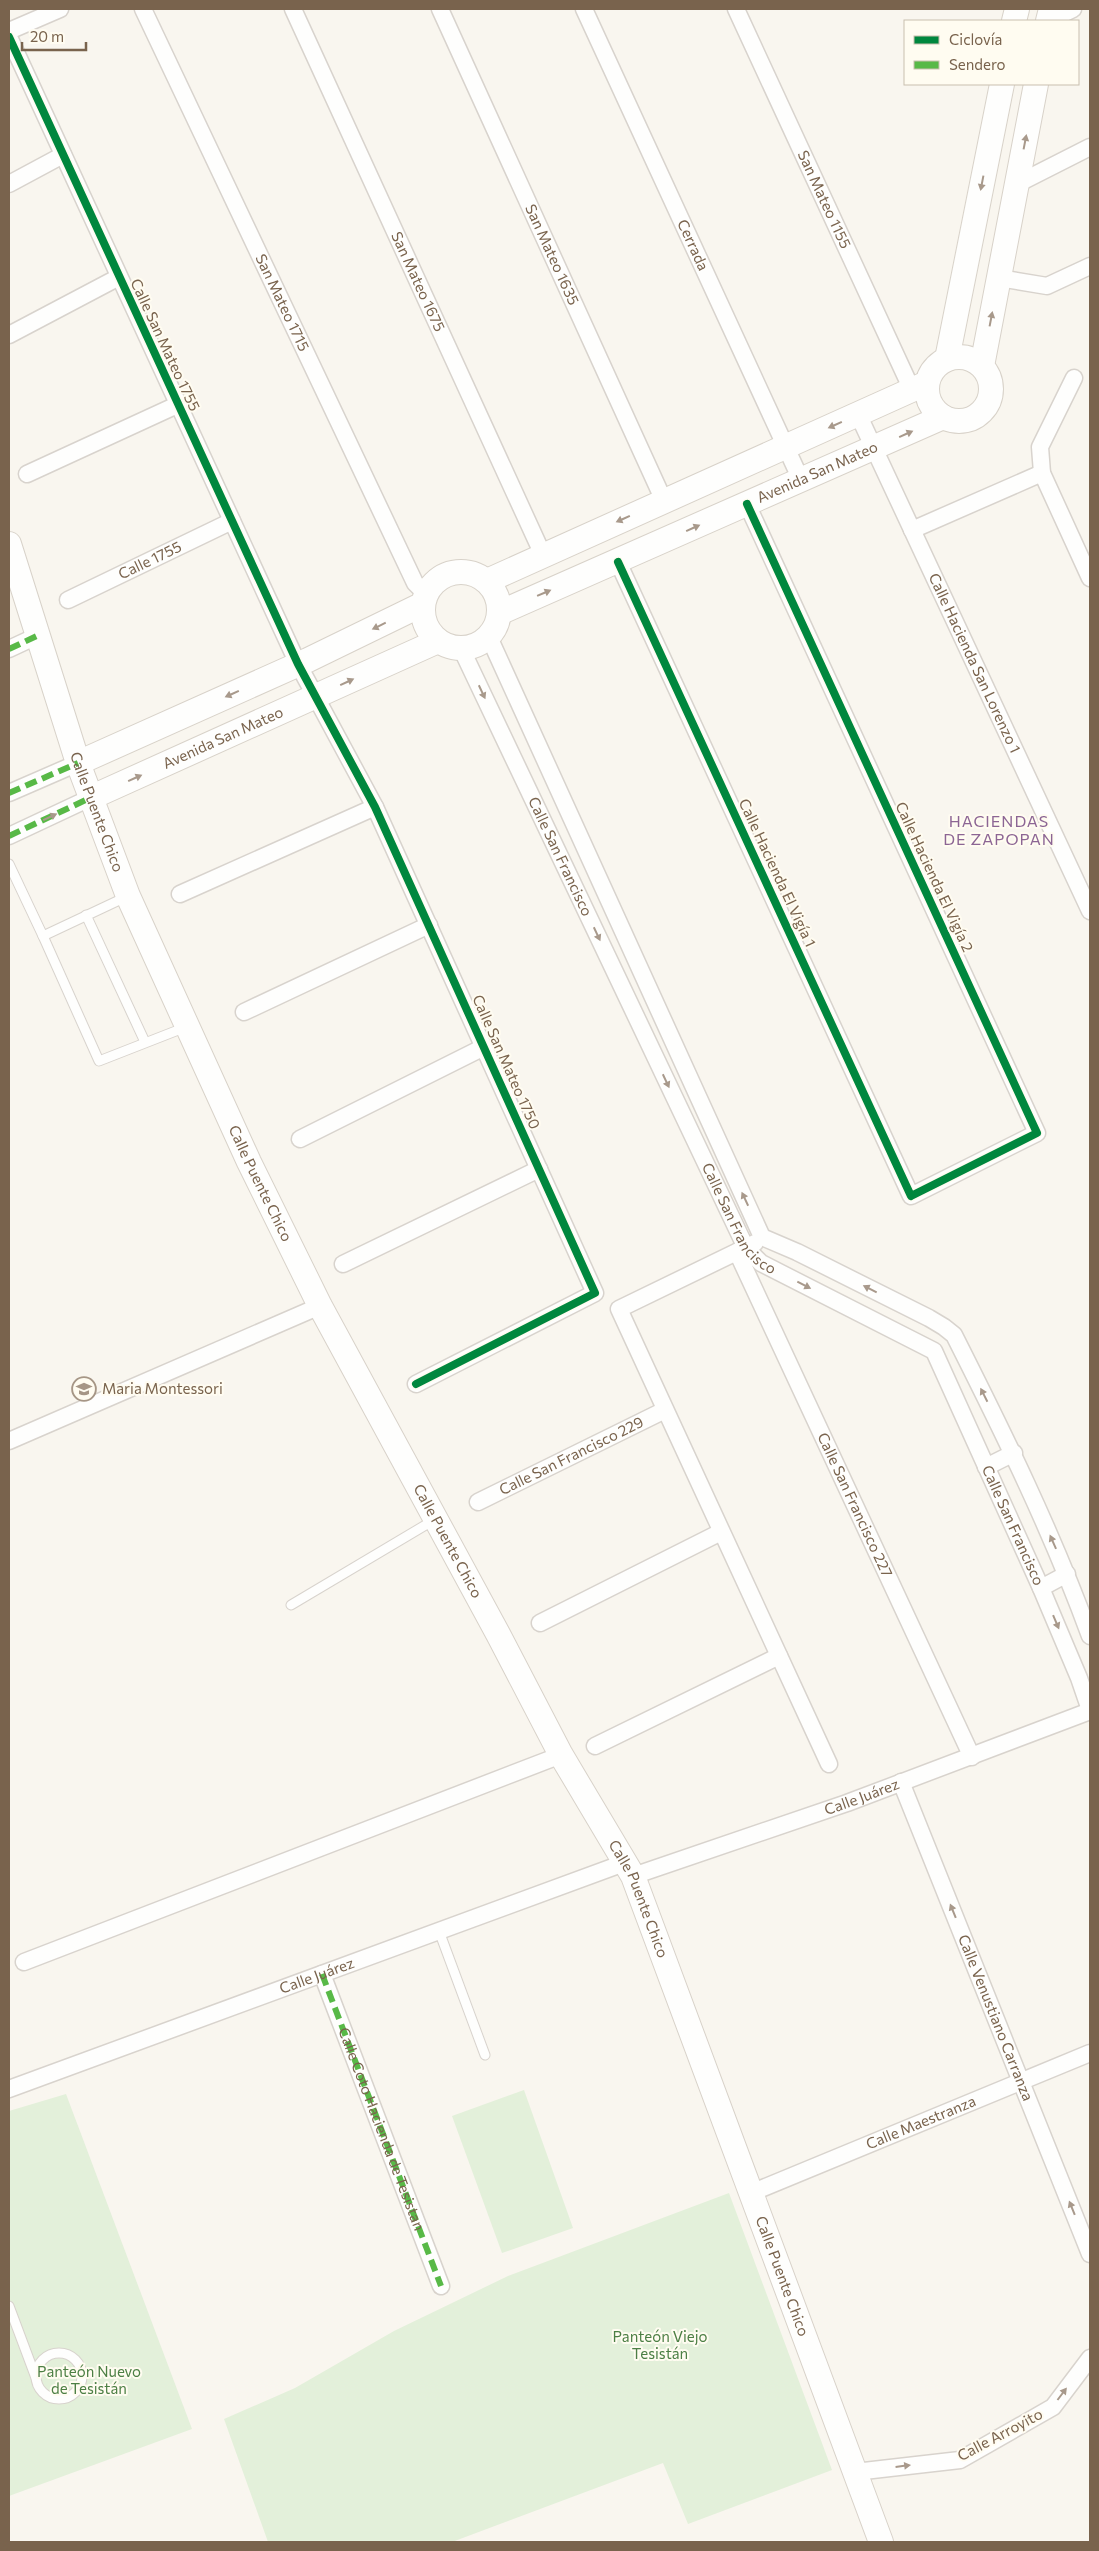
<svg xmlns="http://www.w3.org/2000/svg" width="1099" height="2551" font-family="Commissioner,sans-serif">
<rect width="100%" height="100%" fill="#f9f6ef"/>
<!-- green -->
<g fill="#e3f0da">
<path d="M 524,2090 L 573,2228 L 502,2253 L 452,2116 Z"/>
<path d="M 66,2094 L 192,2429 L 9,2496 L 9,2111 Z"/>
<path d="M 729,2193 L 832,2470 L 688,2524 L 663,2463 L 452,2542 L 268,2542 L 224,2419 L 295,2388 L 394,2331 L 508,2276 Z"/>
</g>
<g fill="none" stroke-linecap="round" stroke-linejoin="round">
<!-- lane casing -->
<g stroke="#d8d3cd" stroke-width="11">
<g id="lane">
<path d="M 9,864 L 43,936"/>
<path d="M 128,896 L 43,936 L 99,1061 L 186,1027"/>
<path d="M 86,915 L 145,1042"/>
<path d="M 291,1605 L 434,1520"/>
<path d="M 439,1931 L 485,2055"/>
<path d="M 9,2306 L 36,2378"/>
<circle cx="59" cy="2376" r="23"/>
</g>
</g>
<!-- street casing -->
<g stroke="#d8d3cd" stroke-width="19">
<g id="street">
<path id="s1" d="M 143,9 L 415,583 L 426,594"/>
<path id="s2" d="M 293,9 L 543,555"/>
<path id="s3" d="M 440,9 L 664,501"/>
<path id="s4" d="M 584,9 L 801,480"/>
<path id="s5" d="M 736,9 L 912,390"/>
<path d="M 1048,21 L 1073,9"/>
<path d="M 9,31 L 60,9"/>
<path d="M 9,37 L 298,664 L 375,807 L 595,1293 L 416,1384"/>
<path d="M 9,184 L 63,155"/>
<path d="M 1017,184 L 1090,147"/>
<path d="M 999,278 L 1047,286 L 1090,266"/>
<path d="M 9,335 L 119,277"/>
<path d="M 1074,378 L 1040,447 L 1042,473 L 1090,578"/>
<path id="s6" d="M 858,414 L 1090,911"/>
<path d="M 27,474 L 177,405"/>
<path d="M 912,530 L 1042,473"/>
<path d="M 618,562 L 911,1196 L 1037,1133 L 747,504"/>
<path id="s7" d="M 68,600 L 232,521"/>
<path d="M 489,637 L 762,1237 L 797,1252 L 929,1318 L 944,1327 L 954,1335 C 1004,1434 1052,1532 1090,1636"/>
<path id="s8" d="M 461,648 L 746,1248 L 761,1263 L 934,1351 L 1041,1588 L 1079,1678 L 1090,1710"/>
<path d="M 9,649 L 39,635"/>
<path d="M 9,793 L 78,763"/>
<path d="M 9,836 L 90,798"/>
<path d="M 180,894 L 375,807"/>
<path d="M 244,1012 L 429,925"/>
<path d="M 300,1139 L 484,1047"/>
<path d="M 755,1243 L 619,1309 L 829,1764"/>
<path id="s9" d="M 737,1252 L 972,1757"/>
<path d="M 343,1264 L 539,1169"/>
<path d="M 9,1441 L 320,1306"/>
<path d="M 986,1467 L 1014,1453"/>
<path id="s10" d="M 478,1502 L 665,1410"/>
<path d="M 1041,1588 L 1067,1574"/>
<path d="M 540,1623 L 721,1532"/>
<path d="M 595,1746 L 779,1656"/>
<path id="s11" d="M 901,1782 L 1090,2254"/>
<path id="s12" d="M 633,1876 L 847,1803 L 1090,1711"/>
<path d="M 24,1962 L 561,1755"/>
<path id="s13" d="M 322,1974 L 441,2286"/>
<path id="s14" d="M 9,2089 L 624,1863"/>
<path id="s15" d="M 751,2193 L 1090,2053"/>
<path d="M 855,2472 L 960,2460 L 1053,2407 L 1090,2358"/>
</g>
</g>
<!-- secondary casing -->
<g stroke="#d8d2c9" stroke-width="26">
<g id="secondary">
<path d="M 1014,21 L 1017,9"/>
<path d="M 1048,21 L 1051,9"/>
<circle cx="959" cy="389" r="32"/>
<path d="M 947,359 L 1002,84"/>
<path d="M 982,366 L 1036,84"/>
<path id="s16" d="M 9,544 L 78,763 L 128,896 L 249,1162 L 320,1306 L 498,1634 L 561,1755 L 633,1876 L 881,2542"/>
<circle cx="461" cy="610" r="38"/>
<path d="M 487,581 L 927,383"/>
<path id="s17" d="M 499,613 L 943,417"/>
<path d="M 78,763 L 308,660 L 423,604"/>
<path id="s18" d="M 90,798 L 438,641"/>
</g>
</g>
<!-- lane -->
<use href="#lane" stroke="#fefefd" stroke-width="9"/>
<!-- street -->
<use href="#street" stroke="#fefefd" stroke-width="16"/>
<!-- secondary -->
<use href="#secondary" stroke="#fefefd" stroke-width="24"/>
<!-- quiet -->
<g stroke="#58b947" stroke-width="6" stroke-dasharray="12 6" stroke-linecap="butt">
<path d="M 9,649 L 39,635"/>
<path d="M 9,793 L 78,763"/>
<path d="M 9,836 L 90,798"/>
<path d="M 322,1974 L 441,2286"/>
</g>
<!-- cycleway casing -->
<g stroke="#fffcf1" stroke-width="11">
<g id="cycleway">
<path d="M 9,37 L 298,664 L 375,807 L 595,1293 L 416,1384"/>
<path d="M 618,562 L 911,1196 L 1037,1133 L 747,504"/>
</g>
</g>
<!-- cycleway -->
<use href="#cycleway" stroke="#00873e" stroke-width="8"/>
</g>
<!-- one-way arrows -->
<defs><path id="oneway-solid" d="M-6-.8H1V-3.2L6.5 0L1 3.2V.8H-6Z" transform="scale(1.25)"/></defs>
<g fill="#a8998b">
<use href="#oneway-solid" transform="translate(1025 142) rotate(-79)"/>
<use href="#oneway-solid" transform="translate(982 183) rotate(101)"/>
<use href="#oneway-solid" transform="translate(991 319) rotate(-79)"/>
<use href="#oneway-solid" transform="translate(835 425) rotate(156)"/>
<use href="#oneway-solid" transform="translate(906 434) rotate(-24)"/>
<use href="#oneway-solid" transform="translate(623 519) rotate(156)"/>
<use href="#oneway-solid" transform="translate(693 528) rotate(-24)"/>
<use href="#oneway-solid" transform="translate(544 593) rotate(-23)"/>
<use href="#oneway-solid" transform="translate(379 626) rotate(154)"/>
<use href="#oneway-solid" transform="translate(347 682) rotate(-25)"/>
<use href="#oneway-solid" transform="translate(482 692) rotate(65)"/>
<use href="#oneway-solid" transform="translate(232 694) rotate(156)"/>
<use href="#oneway-solid" transform="translate(135 778) rotate(-24)"/>
<use href="#oneway-solid" transform="translate(50 817) rotate(-25)"/>
<use href="#oneway-solid" transform="translate(597 934) rotate(65)"/>
<use href="#oneway-solid" transform="translate(666 1081) rotate(65)"/>
<use href="#oneway-solid" transform="translate(745 1199) rotate(-115)"/>
<use href="#oneway-solid" transform="translate(804 1285) rotate(27)"/>
<use href="#oneway-solid" transform="translate(870 1289) rotate(-153)"/>
<use href="#oneway-solid" transform="translate(984 1395) rotate(-117)"/>
<use href="#oneway-solid" transform="translate(1053 1542) rotate(-114)"/>
<use href="#oneway-solid" transform="translate(1056 1622) rotate(67)"/>
<use href="#oneway-solid" transform="translate(953 1911) rotate(-112)"/>
<use href="#oneway-solid" transform="translate(1072 2208) rotate(-112)"/>
<use href="#oneway-solid" transform="translate(1062 2394) rotate(-53)"/>
<use href="#oneway-solid" transform="translate(903 2466) rotate(-7)"/>
</g>
<!-- icons -->
<defs>
<g id="school-ring" transform="scale(1.25)"><circle r="9.5" fill="#fffcf1" stroke="#a69686" stroke-width="1.5"/><path d="M0-5L7-2L0 1L-7-2ZM-4 1L0 2.5L4 1V4Q0 6-4 4Z" fill="#a69686"/></g>
</defs>
<g fill-rule="evenodd">
<use href="#school-ring" x="84" y="1389"/>
</g>
<g text-anchor="middle" stroke-width="4" stroke-linejoin="round" paint-order="stroke">
<!-- street labels -->
<g font-size="15" fill="#79634d" stroke="#fffcf1">
<text dy="5" stroke="none"><textPath href="#s5" startOffset="210">San Mateo 1155</textPath></text>
<text dy="5" stroke="none"><textPath href="#s4" startOffset="260">Cerrada</textPath></text>
<text dy="5" stroke="none"><textPath href="#s3" startOffset="270">San Mateo 1635</textPath></text>
<text dy="5" stroke="none"><textPath href="#s2" startOffset="300">San Mateo 1675</textPath></text>
<text dy="5" stroke="none"><textPath href="#s1" startOffset="325">San Mateo 1715</textPath></text>
<text transform="translate(165 345) rotate(65)" y="5">Calle San Mateo 1755</text>
<text dy="5" stroke="none"><textPath href="#s17" startOffset="348">Avenida San Mateo</textPath></text>
<text dy="5" stroke="none"><textPath href="#s7" startOffset="91">Calle 1755</textPath></text>
<text dy="5" stroke="none"><textPath href="#s6" startOffset="275">Calle Hacienda San Lorenzo 1</textPath></text>
<text dy="5" stroke="none"><textPath href="#s18" startOffset="146">Avenida San Mateo</textPath></text>
<text dy="5" stroke="none"><textPath href="#s16" startOffset="282">Calle Puente Chico</textPath></text>
<text dy="5" stroke="none"><textPath href="#s8" startOffset="231">Calle San Francisco</textPath></text>
<text transform="translate(777 873) rotate(65)" y="5">Calle Hacienda El Vigía 1</text>
<text transform="translate(934 877) rotate(65)" y="5">Calle Hacienda El Vigía 2</text>
<text transform="translate(506 1062) rotate(66)" y="5">Calle San Mateo 1750</text>
<text dy="5" stroke="none"><textPath href="#s16" startOffset="688">Calle Puente Chico</textPath></text>
<text dy="5" stroke="none"><textPath href="#s8" startOffset="636">Calle San Francisco</textPath></text>
<text dy="5" stroke="none"><textPath href="#s10" startOffset="104">Calle San Francisco 229</textPath></text>
<text dy="5" stroke="none"><textPath href="#s9" startOffset="279">Calle San Francisco 227</textPath></text>
<text dy="5" stroke="none"><textPath href="#s8" startOffset="1071">Calle San Francisco</textPath></text>
<text dy="5" stroke="none"><textPath href="#s16" startOffset="1092">Calle Puente Chico</textPath></text>
<text dy="5" stroke="none"><textPath href="#s12" startOffset="242">Calle Juárez</textPath></text>
<text dy="5" stroke="none"><textPath href="#s16" startOffset="1498">Calle Puente Chico</textPath></text>
<text dy="5" stroke="none"><textPath href="#s14" startOffset="328">Calle Juárez</textPath></text>
<text dy="5" stroke="none"><textPath href="#s11" startOffset="254">Calle Venustiano Carranza</textPath></text>
<text dy="5" stroke="none"><textPath href="#s15" startOffset="184">Calle Maestranza</textPath></text>
<text dy="5" stroke="none"><textPath href="#s13" startOffset="166">Calle Coto Hacienda de Tesistan</textPath></text>
<text dy="5" stroke="none"><textPath href="#s16" startOffset="1902">Calle Puente Chico</textPath></text>
<text transform="translate(1000 2435) rotate(-28)" y="5">Calle Arroyito</text>
</g>
<!-- poi labels -->
<g font-size="15" fill="#79634d" stroke="#fffcf1" text-anchor="start">
<text x="102" y="1394">Maria Montessori</text>
</g>
<!-- park labels -->
<g font-size="15" fill="#4c7f44" stroke="#fffcf1">
<text x="660" y="2342">Panteón Viejo<tspan x="660" dy="17">Tesistán</tspan></text>
<text x="89" y="2377">Panteón Nuevo<tspan x="89" dy="17">de Tesistán</tspan></text>
</g>
<!-- neighbourhood labels -->
<g font-size="16" letter-spacing="1" fill="#8c6594" stroke="#fffcf1">
<text x="999" y="827">HACIENDAS<tspan x="999" dy="18">DE ZAPOPAN</tspan></text>
</g>
</g>
<!-- border -->
<rect width="1099" height="2551" fill="none" stroke="#79634d" stroke-width="20"/>
<!-- legend -->
<rect x="904" y="20" width="175" height="65" fill="#fffcf1" stroke="#c9bfaf"/>
<rect x="914" y="36" width="25" height="8" fill="#00873e" stroke="#c9bfaf"/>
<text x="949" y="45" font-size="15" fill="#79634d">Ciclovía</text>
<rect x="914" y="61" width="25" height="8" fill="#58b947" stroke="#c9bfaf"/>
<text x="949" y="70" font-size="15" fill="#79634d">Sendero</text>
<!-- scale -->
<path d="M22 42v8h64v-8" fill="none" stroke="#79634d" stroke-width="2.5"/>
<text x="30" y="42" font-size="15" fill="#79634d" stroke="#fffcf1" stroke-width="4" paint-order="stroke">20 m</text>
</svg>
